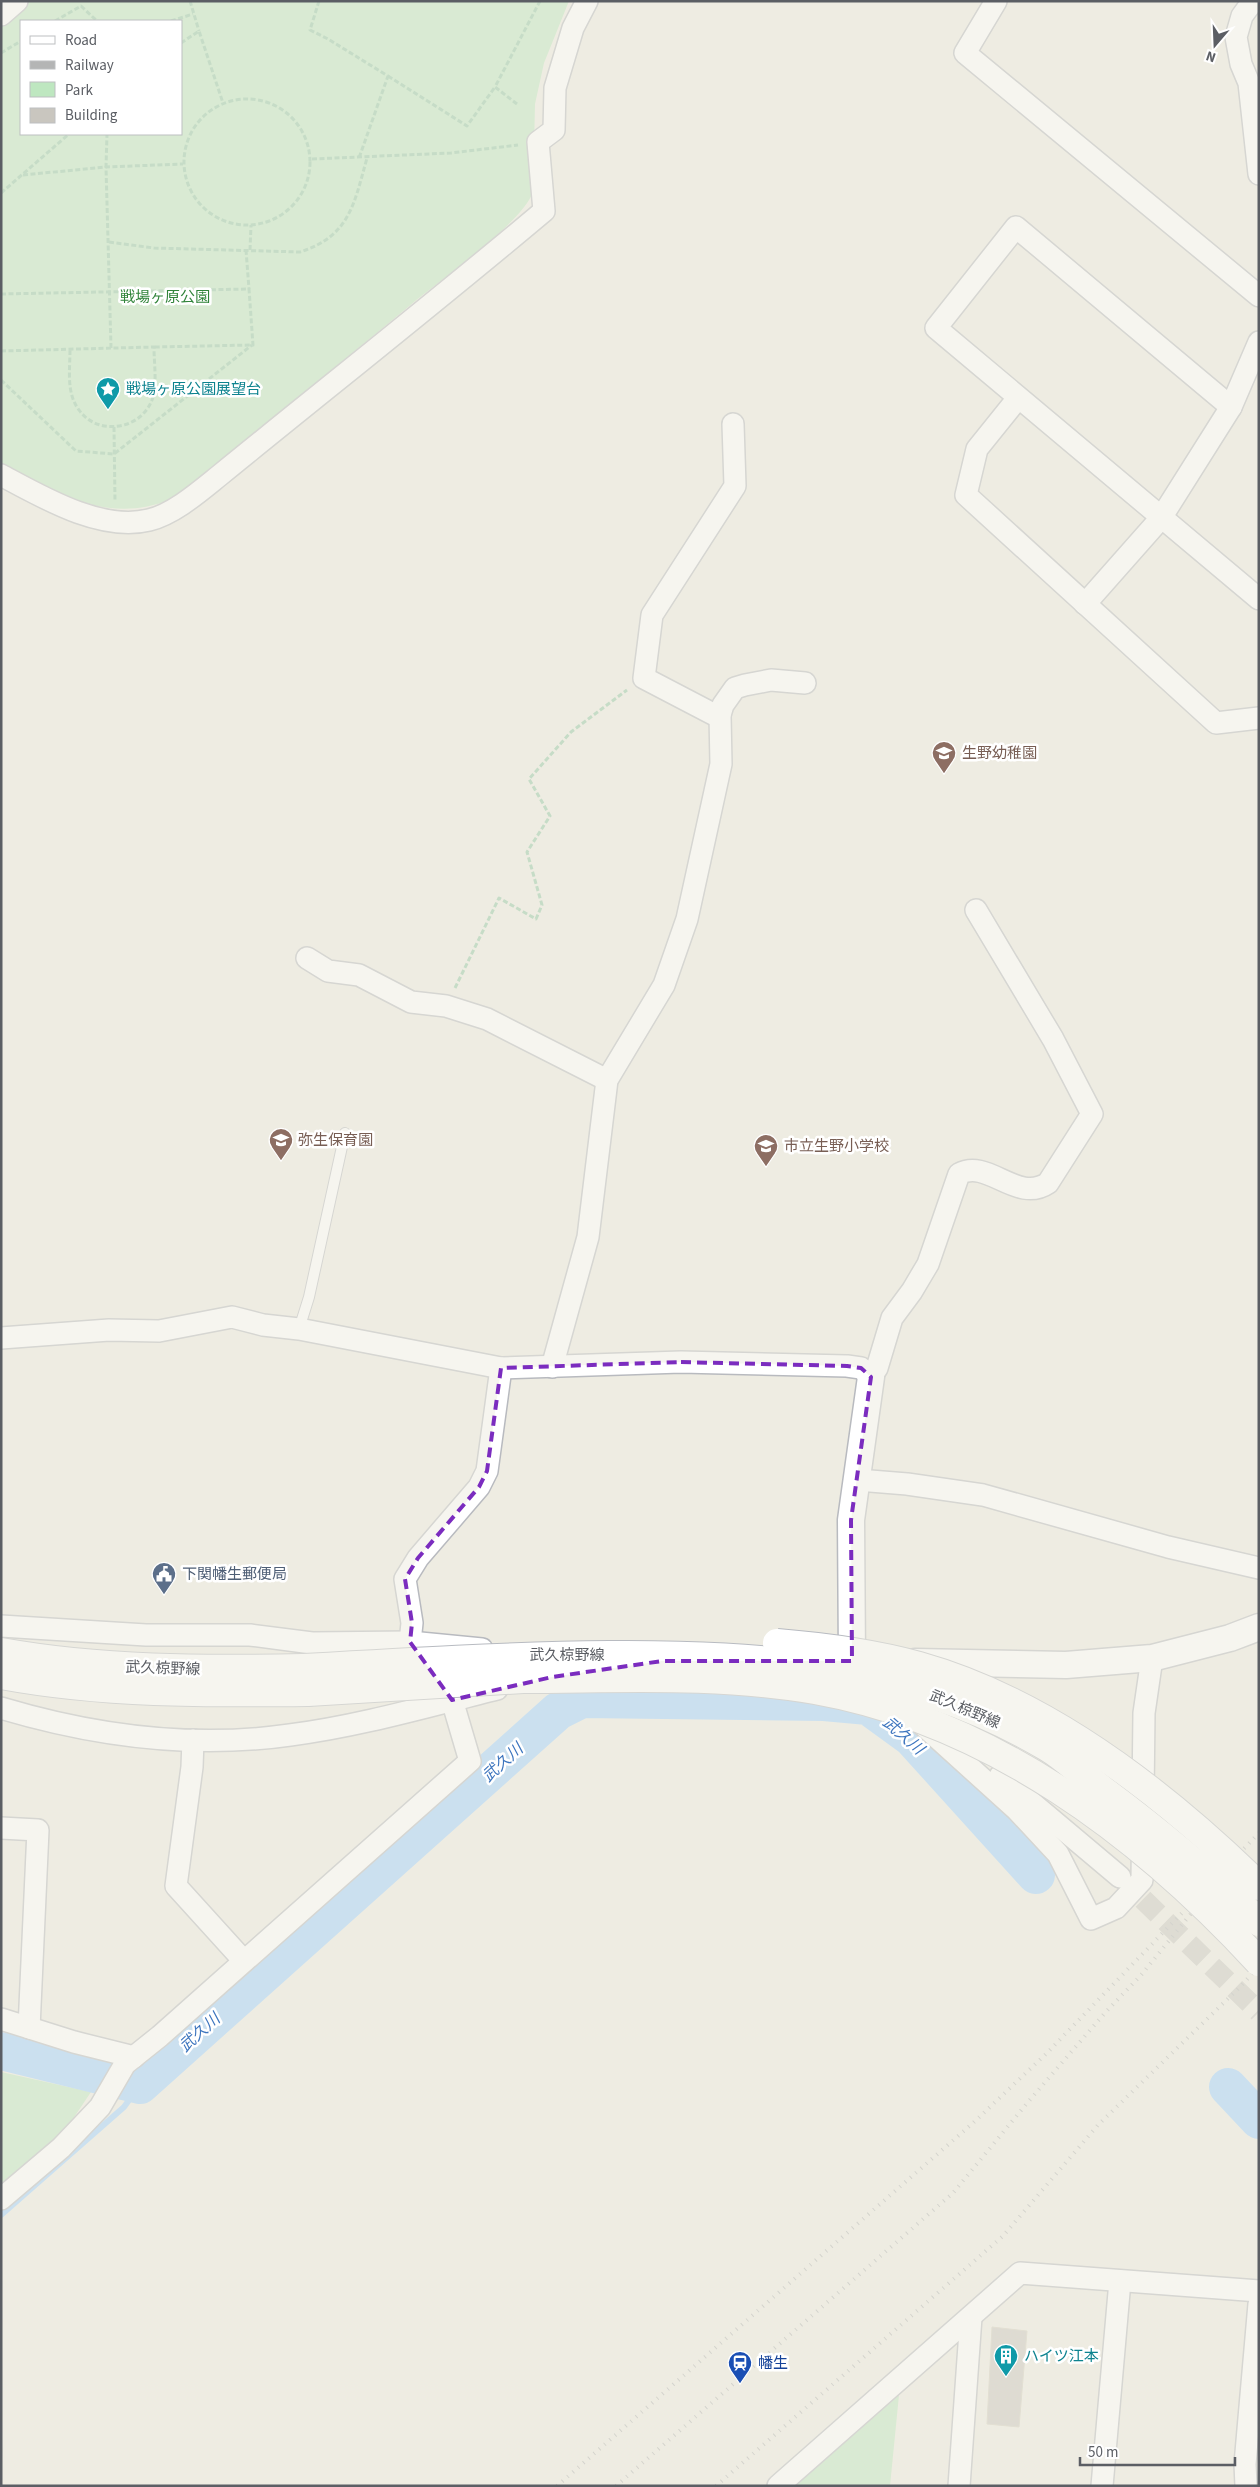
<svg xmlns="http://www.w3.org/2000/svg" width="1260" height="2487" font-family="'Source Sans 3','Noto Sans JP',sans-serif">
<rect width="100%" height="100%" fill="#eeece2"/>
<!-- green -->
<g fill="#bee7c0" fill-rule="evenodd">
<path d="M 28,1 L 569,1 L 544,63 L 535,104 L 533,192 C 521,224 443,278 414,302 C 342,362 269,422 196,481 C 188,487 180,495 171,499 C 110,525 55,494 1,464 L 1,25 ZM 21,21 L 181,21 L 181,134 L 21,134 Z"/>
<path d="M 1,2072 L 91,2092 L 58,2141 L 1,2189 Z"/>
<path d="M 899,2395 L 890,2486 L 795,2486 Z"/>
</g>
<!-- water -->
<path fill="#a1d1ff" d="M 1234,2094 L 1243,2095 L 1259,2109 L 1259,2134 L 1240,2111 Z"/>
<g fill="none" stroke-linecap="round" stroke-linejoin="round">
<!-- stream -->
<path stroke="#a1d1ff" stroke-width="6" d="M 1,2215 L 124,2107 L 140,2085"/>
<!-- river -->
<g stroke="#a1d1ff" stroke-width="38">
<path d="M 1,2051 L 140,2085 L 558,1711 L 582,1699 L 824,1702 L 868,1706 L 912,1738 L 1036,1875"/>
<path d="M 1228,2087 L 1259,2120"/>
</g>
</g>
<!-- building -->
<path fill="#c9c6bf" stroke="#d3cec0" d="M 992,2327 L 1027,2331 L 1019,2427 L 987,2424 Z"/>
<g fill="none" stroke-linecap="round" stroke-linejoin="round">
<!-- minor-tunnel -->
<path stroke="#c9c8c2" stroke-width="21" stroke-dasharray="21 11" stroke-linecap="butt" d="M 1120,1877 L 1259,2012"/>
<!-- service casing -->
<g stroke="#b8babf" stroke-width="12">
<path id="service" d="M 299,1329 L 309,1297 L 345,1133"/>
</g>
<!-- minor casing -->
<g stroke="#b8babf" stroke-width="24">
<g id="minor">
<path d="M 996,1 L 965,53 L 1259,296"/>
<path d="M 1253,1 L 1242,16 L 1236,37 L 1241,64 L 1249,83 L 1259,174"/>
<path d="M 1,15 L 17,1"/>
<path d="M 1018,398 L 977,449 L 966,495 L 1216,723 L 1259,718"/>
<path d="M 1231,407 L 1016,227 L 936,328 L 1259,599"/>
<path d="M 1,475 C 42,497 101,532 149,520 C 174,514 200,491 220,475 C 328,387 437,301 544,211 L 538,142 L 554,130 L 555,88 L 573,28 L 587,1"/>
<path d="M 1085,604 L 1161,518 L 1231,407 L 1259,342"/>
<path d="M 720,715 L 713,714 L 644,678 L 652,615 L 735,486 L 733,424"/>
<path d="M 307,958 L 328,971 L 359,975 L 411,1002 L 446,1006 L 487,1019 L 607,1080"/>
<path d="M 1,1338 L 109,1330 L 159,1331 L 232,1317 L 263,1325 L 299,1329 L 501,1368 L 681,1362 L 847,1366 L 861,1368 L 871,1377 L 877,1368 L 892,1318 L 912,1291 L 928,1264 L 959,1174 C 988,1158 1017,1204 1048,1183 L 1092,1114 L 1053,1039 L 976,910"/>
<path d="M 552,1367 L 588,1237 L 607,1080 L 664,985 L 687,919 L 721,764 L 720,715 L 723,705 L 735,688 L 745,685 L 771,680 L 805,683"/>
<path d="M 858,1480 L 907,1484 L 983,1495 L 1168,1547 L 1259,1568"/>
<path d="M 1,1626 L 146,1635 L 250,1635 L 312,1643 L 410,1642 L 482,1649"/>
<path d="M 1,1708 C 95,1736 192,1749 290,1735 C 360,1726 428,1706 497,1689"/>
<path d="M 923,1725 L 1017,1810 L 1058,1854 L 1091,1919 L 1116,1908 L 1142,1880 L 1144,1713 L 1152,1658"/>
<path d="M 193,1740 L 192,1767 L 176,1886 L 244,1961"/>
<path d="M 1000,1776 L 1120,1877"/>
<path d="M 1,1828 L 38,1830 L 29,2028"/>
<path d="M 1,2019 L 74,2042 L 134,2057"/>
<path d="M 1,2199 L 61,2148 L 100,2107 L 125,2064 L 160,2036 L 470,1761 L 452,1700 L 410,1642 L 412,1623 L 405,1579 L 418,1558 L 479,1487 L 487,1471 L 501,1368"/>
<path d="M 778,2486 L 1020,2273 L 1259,2291"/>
<path d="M 959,2486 L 971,2317"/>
<path d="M 1102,2486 L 1120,2281"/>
<path d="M 1246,2486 L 1245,2464 L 1259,2304"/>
</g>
</g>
<!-- tertiary casing -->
<g stroke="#b8babf" stroke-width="29">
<g id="tertiary">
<path d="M 852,1661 L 851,1520 L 871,1377"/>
<path d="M 915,1662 L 1066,1665 L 1152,1658 L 1230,1638 L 1259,1627"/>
</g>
</g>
<!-- secondary casing -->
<g stroke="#b8bbc1" stroke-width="30">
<g id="secondary">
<path d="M 1,1652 C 102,1670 203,1670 304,1668"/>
<path d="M 1,1675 C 103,1694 205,1693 308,1692"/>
</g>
</g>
<!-- path -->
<g stroke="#96c8a7" stroke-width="3" stroke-dasharray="5 2.5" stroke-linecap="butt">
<path d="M 190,1 L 199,31"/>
<path d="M 319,1 L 310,30 L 328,39 L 388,76 L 359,158"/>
<path d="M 55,21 L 81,6 L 97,21"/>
<path d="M 171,21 L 193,14"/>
<path d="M 181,43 L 199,31 L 223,103"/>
<path d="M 1,53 L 21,41"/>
<path d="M 388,76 L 467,126 L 495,87"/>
<circle cx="247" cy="162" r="63"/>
<path d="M 517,104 L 495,87 L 540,1"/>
<path d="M 312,159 L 451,153 L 518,145"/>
<path d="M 23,175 L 106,167 L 107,134"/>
<path d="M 1,193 L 69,134"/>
<path d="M 109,242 L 154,248 L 300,252 C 350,236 354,204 367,158"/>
<path d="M 246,250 L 249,289"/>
<path d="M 250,250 L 251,225"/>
<path d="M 1,294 L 249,289 L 253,345 L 154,347"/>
<path d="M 111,348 L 106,167 L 183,164"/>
<path d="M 1,351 L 154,347 C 154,363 157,382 153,397 C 143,430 98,437 79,410 C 66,393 70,370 70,350"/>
<path d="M 1,380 L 76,451 L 114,454 L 252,345"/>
<path d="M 114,427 L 115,502"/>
<path d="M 455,988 L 499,898 L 536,919 L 542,905 L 527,852 L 550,816 L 529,779 L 571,732 L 627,690"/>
</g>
<!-- service -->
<use href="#service" stroke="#fff" stroke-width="10"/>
<!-- minor -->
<use href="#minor" stroke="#fff" stroke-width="21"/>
<!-- tertiary -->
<use href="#tertiary" stroke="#fff" stroke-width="26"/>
<!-- secondary -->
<use href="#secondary" stroke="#fff" stroke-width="28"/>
<!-- rail -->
<g stroke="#b4b5b5" stroke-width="4" stroke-dasharray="1 6" stroke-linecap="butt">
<path d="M 557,2486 L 973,2123 L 1047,2053 L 1259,1833"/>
<path d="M 616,2486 L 953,2193 L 1028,2102 L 1104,2014 L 1142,1974 L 1194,1910"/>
<path d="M 716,2486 L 1003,2236 L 1098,2125 L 1241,1986 L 1259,1966"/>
</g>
<!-- secondary-bridge casing -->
<g stroke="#b8bbc1" stroke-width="30" stroke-linecap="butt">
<g id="secondary-bridge">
<path d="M 777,1643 C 826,1647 872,1653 919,1666 C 1047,1702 1165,1794 1259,1886"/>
<path d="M 304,1668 C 406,1662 508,1656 610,1655 C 766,1654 909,1665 1047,1747 C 1067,1759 1085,1777 1104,1791 C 1159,1832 1210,1874 1259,1922"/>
<path d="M 521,1679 C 619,1679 718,1673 815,1690 C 990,1721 1140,1833 1259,1962"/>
<path d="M 308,1692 L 539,1678"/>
</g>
</g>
<!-- secondary-bridge -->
<use href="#secondary-bridge" stroke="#fff" stroke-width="28"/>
</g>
<!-- marked area -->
<path d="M0 0H1260V2487H0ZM 681,1362 L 847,1366 L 861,1368 L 871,1377 L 851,1520 L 852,1661 L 662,1661 L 552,1677 L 452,1700 L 410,1642 L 412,1623 L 405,1579 L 418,1558 L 479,1487 L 487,1471 L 501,1368 Z" fill="#eeece2" fill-opacity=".55" fill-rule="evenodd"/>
<path fill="none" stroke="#7b2cbf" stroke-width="4" stroke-dasharray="10 6" stroke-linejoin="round" d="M 681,1362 L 847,1366 L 861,1368 L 871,1377 L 851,1520 L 852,1661 L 662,1661 L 552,1677 L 452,1700 L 410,1642 L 412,1623 L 405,1579 L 418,1558 L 479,1487 L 487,1471 L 501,1368 Z"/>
<!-- icons -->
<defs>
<g id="sight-pin" transform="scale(1.25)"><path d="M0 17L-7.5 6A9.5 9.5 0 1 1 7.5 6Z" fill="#0f9aa8" stroke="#fff"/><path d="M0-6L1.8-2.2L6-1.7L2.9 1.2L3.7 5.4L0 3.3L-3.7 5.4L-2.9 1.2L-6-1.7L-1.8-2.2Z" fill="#fff"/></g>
<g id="school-pin" transform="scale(1.25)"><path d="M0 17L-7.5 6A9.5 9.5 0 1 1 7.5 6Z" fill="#8d6e63" stroke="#fff"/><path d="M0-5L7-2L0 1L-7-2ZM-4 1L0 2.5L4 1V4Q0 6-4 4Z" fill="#fff"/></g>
<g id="civic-pin" transform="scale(1.25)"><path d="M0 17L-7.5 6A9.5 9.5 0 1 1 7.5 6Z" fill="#5c6f8a" stroke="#fff"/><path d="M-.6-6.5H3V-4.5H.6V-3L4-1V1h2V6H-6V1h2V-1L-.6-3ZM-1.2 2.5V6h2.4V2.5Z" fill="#fff"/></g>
<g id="building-pin" transform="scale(1.25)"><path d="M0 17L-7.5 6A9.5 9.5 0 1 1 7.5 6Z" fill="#0f9aa8" stroke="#fff"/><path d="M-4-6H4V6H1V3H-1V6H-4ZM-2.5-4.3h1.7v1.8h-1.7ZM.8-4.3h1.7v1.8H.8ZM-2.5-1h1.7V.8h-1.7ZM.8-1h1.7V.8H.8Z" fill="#fff"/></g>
<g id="station-pin" transform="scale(1.25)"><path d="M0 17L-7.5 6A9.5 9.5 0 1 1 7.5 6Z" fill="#1a4fb4" stroke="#fff"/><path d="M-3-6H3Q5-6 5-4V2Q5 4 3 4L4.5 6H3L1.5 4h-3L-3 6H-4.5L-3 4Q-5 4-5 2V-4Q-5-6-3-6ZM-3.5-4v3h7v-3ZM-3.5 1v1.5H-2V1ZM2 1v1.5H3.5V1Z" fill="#fff"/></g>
</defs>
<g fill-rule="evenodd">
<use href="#sight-pin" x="108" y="389"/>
<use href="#school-pin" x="944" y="753"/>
<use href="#school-pin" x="281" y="1140"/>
<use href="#school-pin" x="766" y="1146"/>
<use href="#civic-pin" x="164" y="1574"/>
<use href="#building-pin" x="1006" y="2356"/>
<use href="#station-pin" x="740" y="2363"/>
</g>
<g text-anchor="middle" stroke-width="5" stroke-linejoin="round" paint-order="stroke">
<!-- park labels -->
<g font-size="15" fill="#31843a" stroke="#fff">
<text x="165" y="302">戦場ヶ原公園</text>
</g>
<!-- culture labels -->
<g font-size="15" fill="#0d838f" stroke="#fff" text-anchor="start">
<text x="126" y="394">戦場ヶ原公園展望台</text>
<text x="1024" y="2361">ハイツ江本</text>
</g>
<!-- education labels -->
<g font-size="15" fill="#785e54" stroke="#fff" text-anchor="start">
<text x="962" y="758">生野幼稚園</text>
<text x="298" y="1145">弥生保育園</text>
<text x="784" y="1151">市立生野小学校</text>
</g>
<!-- service labels -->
<g font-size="15" fill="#4e5e75" stroke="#fff" text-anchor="start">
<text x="182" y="1579">下関幡生郵便局</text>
</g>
<!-- street labels -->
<g font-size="15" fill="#5b5e64" stroke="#fff">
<text x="567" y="1660">武久椋野線</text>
<text transform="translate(163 1668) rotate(2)" y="5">武久椋野線</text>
<text transform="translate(965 1709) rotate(23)" y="5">武久椋野線</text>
</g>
<!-- transit labels -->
<g font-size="15" fill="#164399" stroke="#fff" text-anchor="start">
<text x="758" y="2368">幡生</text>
</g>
<!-- water labels -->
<g font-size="16" font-style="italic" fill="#3d75be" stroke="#fff">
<text transform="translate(904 1735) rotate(41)" y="6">武久川</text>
<text transform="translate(502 1762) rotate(-42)" y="6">武久川</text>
<text transform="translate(199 2032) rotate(-42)" y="6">武久川</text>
</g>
</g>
<!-- border -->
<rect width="1260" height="2487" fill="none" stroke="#5b5e64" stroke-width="5"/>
<!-- legend -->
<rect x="20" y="20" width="162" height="115" fill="#ffffff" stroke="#bdbfc1"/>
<rect x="30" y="36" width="25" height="8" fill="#ffffff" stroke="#bdbfc1"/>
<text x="65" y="45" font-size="15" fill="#5b5e64">Road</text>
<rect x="30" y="61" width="25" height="8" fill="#b4b5b5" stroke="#bdbfc1"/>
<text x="65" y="70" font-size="15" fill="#5b5e64">Railway</text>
<rect x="30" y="82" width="25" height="15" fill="#bee7c0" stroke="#bdbfc1"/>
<text x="65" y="95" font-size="15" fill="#5b5e64">Park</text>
<rect x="30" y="108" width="25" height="15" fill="#c9c6bf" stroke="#bdbfc1"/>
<text x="65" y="120" font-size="15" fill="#5b5e64">Building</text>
<!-- north arrow -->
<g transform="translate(1215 45) rotate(199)" stroke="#ffffff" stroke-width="4" paint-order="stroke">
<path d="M0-4L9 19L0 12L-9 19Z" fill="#5b5e64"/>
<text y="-8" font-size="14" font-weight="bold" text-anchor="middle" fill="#5b5e64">N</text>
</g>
<!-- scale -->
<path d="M1080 2457v8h155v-8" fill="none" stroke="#5b5e64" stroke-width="2.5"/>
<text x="1088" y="2457" font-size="15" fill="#5b5e64" stroke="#ffffff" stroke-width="4" paint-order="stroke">50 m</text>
</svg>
